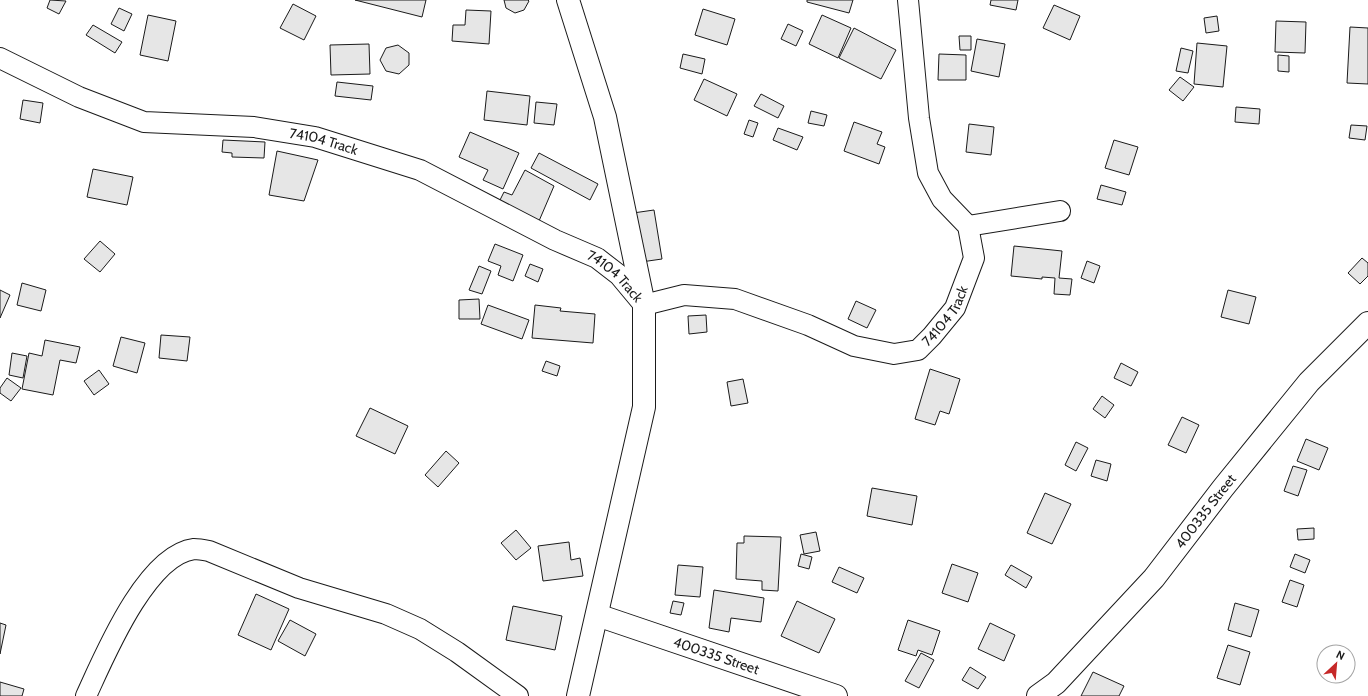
<svg xmlns="http://www.w3.org/2000/svg" width="1368" height="696" font-family="Cabin,sans-serif">
<rect width="100%" height="100%" fill="#fff"/>
<!-- building -->
<g fill="#e6e6e6" stroke="#1a1a1a">
<path d="M 50,0 L 66,1 L 59,14 L 47,8 Z"/>
<path d="M 355,0 L 426,0 L 422,17 Z"/>
<path d="M 504,0 L 528,0 L 529,1 L 524,10 L 515,13 L 506,8 Z"/>
<path d="M 807,0 L 853,0 L 849,13 L 807,2 Z"/>
<path d="M 991,0 L 1018,0 L 1016,10 L 990,5 Z"/>
<path d="M 293,4 L 316,16 L 304,40 L 280,28 Z"/>
<path d="M 1054,5 L 1080,16 L 1070,40 L 1043,28 Z"/>
<path d="M 119,8 L 132,14 L 124,31 L 111,24 Z"/>
<path d="M 703,9 L 735,19 L 727,45 L 695,35 Z"/>
<path d="M 466,10 L 491,11 L 489,44 L 452,41 L 453,25 L 465,25 Z"/>
<path d="M 148,15 L 176,21 L 168,61 L 140,55 Z"/>
<path d="M 822,15 L 851,28 L 838,58 L 809,44 Z"/>
<path d="M 1217,16 L 1219,31 L 1206,33 L 1204,18 Z"/>
<path d="M 1276,21 L 1306,22 L 1305,53 L 1275,52 Z"/>
<path d="M 788,24 L 803,31 L 796,46 L 781,39 Z"/>
<path d="M 93,25 L 122,42 L 115,53 L 86,35 Z"/>
<path d="M 1350,27 L 1368,28 L 1368,84 L 1347,83 Z"/>
<path d="M 854,28 L 896,50 L 881,79 L 839,58 Z"/>
<path d="M 959,36 L 971,36 L 971,50 L 960,50 Z"/>
<path d="M 977,39 L 1005,44 L 999,77 L 971,71 Z"/>
<path d="M 1197,43 L 1227,46 L 1223,87 L 1194,84 Z"/>
<path d="M 369,44 L 370,74 L 331,75 L 330,45 Z"/>
<path d="M 398,45 L 409,53 L 409,65 L 399,74 L 386,71 L 380,60 L 386,48 Z"/>
<path d="M 1181,48 L 1193,51 L 1188,73 L 1176,71 Z"/>
<path d="M 683,54 L 705,59 L 702,74 L 680,68 Z"/>
<path d="M 939,54 L 966,55 L 966,80 L 938,80 Z"/>
<path d="M 1278,55 L 1289,56 L 1289,72 L 1278,71 Z"/>
<path d="M 1180,77 L 1194,87 L 1183,101 L 1169,90 Z"/>
<path d="M 704,79 L 737,94 L 727,116 L 694,100 Z"/>
<path d="M 337,82 L 373,86 L 371,100 L 335,96 Z"/>
<path d="M 487,91 L 530,96 L 527,125 L 484,120 Z"/>
<path d="M 761,94 L 784,106 L 778,118 L 754,106 Z"/>
<path d="M 23,100 L 43,103 L 40,123 L 20,119 Z"/>
<path d="M 536,102 L 557,104 L 554,125 L 534,123 Z"/>
<path d="M 1236,107 L 1260,109 L 1259,124 L 1235,122 Z"/>
<path d="M 811,111 L 827,115 L 824,126 L 808,123 Z"/>
<path d="M 749,120 L 758,123 L 753,137 L 744,134 Z"/>
<path d="M 854,122 L 882,132 L 877,144 L 885,147 L 879,164 L 844,151 Z"/>
<path d="M 969,124 L 994,127 L 991,155 L 966,152 Z"/>
<path d="M 1351,125 L 1367,126 L 1365,140 L 1349,138 Z"/>
<path d="M 778,128 L 803,137 L 797,150 L 773,140 Z"/>
<path d="M 470,132 L 519,153 L 503,189 L 483,180 L 488,170 L 459,157 Z"/>
<path d="M 223,140 L 265,142 L 264,158 L 232,157 L 232,153 L 222,152 Z"/>
<path d="M 1114,140 L 1138,147 L 1129,175 L 1105,168 Z"/>
<path d="M 277,151 L 318,160 L 304,201 L 269,195 Z"/>
<path d="M 539,153 L 598,184 L 590,200 L 531,168 Z"/>
<path d="M 93,169 L 133,177 L 127,205 L 87,197 Z"/>
<path d="M 525,170 L 554,186 L 539,221 L 499,202 L 504,192 L 512,195 Z"/>
<path d="M 1101,185 L 1126,192 L 1122,205 L 1097,199 Z"/>
<path d="M 654,210 L 662,259 L 641,262 L 633,213 Z"/>
<path d="M 100,241 L 115,254 L 100,272 L 84,259 Z"/>
<path d="M 495,244 L 523,255 L 513,281 L 498,275 L 501,266 L 488,261 Z"/>
<path d="M 1014,246 L 1062,251 L 1059,278 L 1072,279 L 1070,295 L 1054,294 L 1055,278 L 1042,277 L 1042,279 L 1011,276 Z"/>
<path d="M 1362,258 L 1368,263 L 1368,276 L 1360,284 L 1348,273 Z"/>
<path d="M 1087,261 L 1100,266 L 1094,283 L 1081,278 Z"/>
<path d="M 530,264 L 543,269 L 538,282 L 525,276 Z"/>
<path d="M 479,266 L 491,271 L 482,294 L 469,290 Z"/>
<path d="M 22,283 L 46,290 L 41,311 L 17,305 Z"/>
<path d="M 0,290 L 10,295 L 0,318 Z"/>
<path d="M 1228,290 L 1256,297 L 1249,324 L 1221,317 Z"/>
<path d="M 479,299 L 480,319 L 459,319 L 459,300 Z"/>
<path d="M 856,301 L 876,310 L 867,328 L 848,319 Z"/>
<path d="M 488,305 L 529,320 L 522,339 L 481,324 Z"/>
<path d="M 535,305 L 561,308 L 560,311 L 595,314 L 593,343 L 532,338 Z"/>
<path d="M 706,315 L 707,332 L 689,334 L 688,316 Z"/>
<path d="M 161,335 L 190,337 L 187,361 L 159,358 Z"/>
<path d="M 121,337 L 145,343 L 137,373 L 113,366 Z"/>
<path d="M 45,340 L 80,347 L 76,363 L 60,360 L 53,395 L 22,389 L 29,353 L 42,356 Z"/>
<path d="M 12,353 L 27,356 L 23,378 L 9,375 Z"/>
<path d="M 546,361 L 560,366 L 557,376 L 542,371 Z"/>
<path d="M 1121,363 L 1138,372 L 1131,386 L 1114,378 Z"/>
<path d="M 930,369 L 960,379 L 949,414 L 940,411 L 935,425 L 915,419 Z"/>
<path d="M 99,370 L 109,384 L 94,395 L 84,381 Z"/>
<path d="M 7,378 L 21,388 L 11,401 L 0,393 L 0,388 Z"/>
<path d="M 743,379 L 748,403 L 731,406 L 727,382 Z"/>
<path d="M 1102,396 L 1114,405 L 1105,418 L 1093,409 Z"/>
<path d="M 370,408 L 408,426 L 395,454 L 356,436 Z"/>
<path d="M 1182,417 L 1199,425 L 1186,453 L 1168,445 Z"/>
<path d="M 1306,439 L 1328,448 L 1319,470 L 1297,461 Z"/>
<path d="M 1076,442 L 1088,448 L 1076,471 L 1065,465 Z"/>
<path d="M 446,451 L 459,463 L 438,487 L 425,475 Z"/>
<path d="M 1096,460 L 1111,464 L 1107,481 L 1091,476 Z"/>
<path d="M 1293,466 L 1307,470 L 1298,496 L 1284,491 Z"/>
<path d="M 872,488 L 917,496 L 912,525 L 867,516 Z"/>
<path d="M 1045,493 L 1071,504 L 1052,544 L 1027,533 Z"/>
<path d="M 1314,528 L 1314,539 L 1298,540 L 1297,529 Z"/>
<path d="M 516,530 L 531,548 L 516,560 L 501,543 Z"/>
<path d="M 816,532 L 820,551 L 804,554 L 800,535 Z"/>
<path d="M 744,536 L 781,537 L 778,591 L 762,590 L 762,581 L 736,579 L 737,543 L 744,543 Z"/>
<path d="M 569,542 L 571,560 L 580,558 L 583,576 L 543,581 L 538,546 Z"/>
<path d="M 801,554 L 812,557 L 809,569 L 798,566 Z"/>
<path d="M 1295,554 L 1310,560 L 1305,573 L 1290,567 Z"/>
<path d="M 952,564 L 978,573 L 968,602 L 942,593 Z"/>
<path d="M 678,565 L 703,567 L 700,597 L 675,595 Z"/>
<path d="M 1011,565 L 1032,577 L 1026,588 L 1005,575 Z"/>
<path d="M 839,567 L 864,578 L 857,593 L 832,582 Z"/>
<path d="M 1290,580 L 1304,585 L 1297,607 L 1282,602 Z"/>
<path d="M 714,590 L 764,598 L 761,622 L 731,618 L 729,632 L 709,628 Z"/>
<path d="M 256,594 L 289,609 L 271,650 L 238,635 Z"/>
<path d="M 673,601 L 684,603 L 681,615 L 670,613 Z"/>
<path d="M 797,601 L 835,619 L 819,653 L 781,636 Z"/>
<path d="M 1235,603 L 1259,610 L 1251,637 L 1228,630 Z"/>
<path d="M 513,606 L 562,616 L 555,650 L 506,640 Z"/>
<path d="M 290,620 L 316,634 L 305,656 L 278,641 Z"/>
<path d="M 908,620 L 940,631 L 932,655 L 918,650 L 916,656 L 898,650 Z"/>
<path d="M 0,623 L 6,625 L 0,654 Z"/>
<path d="M 990,623 L 1015,635 L 1004,661 L 978,649 Z"/>
<path d="M 1228,645 L 1250,652 L 1240,685 L 1217,678 Z"/>
<path d="M 921,653 L 934,660 L 919,688 L 905,681 Z"/>
<path d="M 970,667 L 986,677 L 978,689 L 962,680 Z"/>
<path d="M 1093,672 L 1124,686 L 1119,696 L 1081,696 Z"/>
<path d="M 0,682 L 24,689 L 22,696 L 0,696 Z"/>
</g>
<g fill="none" stroke-linecap="round" stroke-linejoin="round">
<!-- street casing -->
<g stroke="#1a1a1a" stroke-width="22">
<g id="street">
<path id="s1" d="M 0,58 L 79,97 L 144,122 L 254,127 L 315,137 L 420,170 L 555,240 L 597,258 L 619,275 L 644,305 L 684,295 L 735,299 L 808,325 L 854,346 L 894,354 L 918,350 L 932,336 L 955,308 L 974,258 L 968,226 L 942,199 L 928,173 L 919,118 L 908,0"/>
<path d="M 968,226 L 1060,211"/>
<path d="M 86,696 C 104,657 146,555 194,549 C 198,549 204,550 209,551 L 299,588 L 386,614 L 420,629 L 457,652 L 518,696"/>
</g>
</g>
<!-- secondary casing -->
<g stroke="#1a1a1a" stroke-width="24">
<g id="secondary">
<path d="M 568,0 L 605,117 L 644,305 L 644,407 L 578,696"/>
<path id="s2" d="M 597,615 L 836,696"/>
<path id="s3" d="M 1038,696 L 1056,683 L 1154,578 L 1223,488 L 1309,382 L 1368,323"/>
</g>
</g>
<!-- street -->
<use href="#street" stroke="#fff" stroke-width="20"/>
<!-- secondary -->
<use href="#secondary" stroke="#fff" stroke-width="22"/>
</g>
<g text-anchor="middle" stroke-width="3" stroke-linejoin="round" paint-order="stroke">
<!-- street labels -->
<g font-size="14" fill="#1a1a1a" stroke="#fff">
<text dy="5" stroke="none"><textPath href="#s1" startOffset="339">74104 Track</textPath></text>
<text dy="5" stroke="none"><textPath href="#s1" startOffset="663">74104 Track</textPath></text>
<text dy="5" stroke="none"><textPath href="#s1" startOffset="1034">74104 Track</textPath></text>
<text dy="5" stroke="none"><textPath href="#s3" startOffset="250">400335 Street</textPath></text>
<text dy="5" stroke="none"><textPath href="#s2" startOffset="126">400335 Street</textPath></text>
</g>
</g>
<!-- north arrow -->
<g transform="translate(1336 664) rotate(26)"><circle r="19" fill="#ffffff" stroke="#a3a3a3"/>
<path d="M0-3L7 15L0 10L-7 15Z" fill="#c62828"/>
<text y="-6" font-size="11" font-weight="bold" text-anchor="middle" fill="#1a1a1a">N</text>
</g>
</svg>
